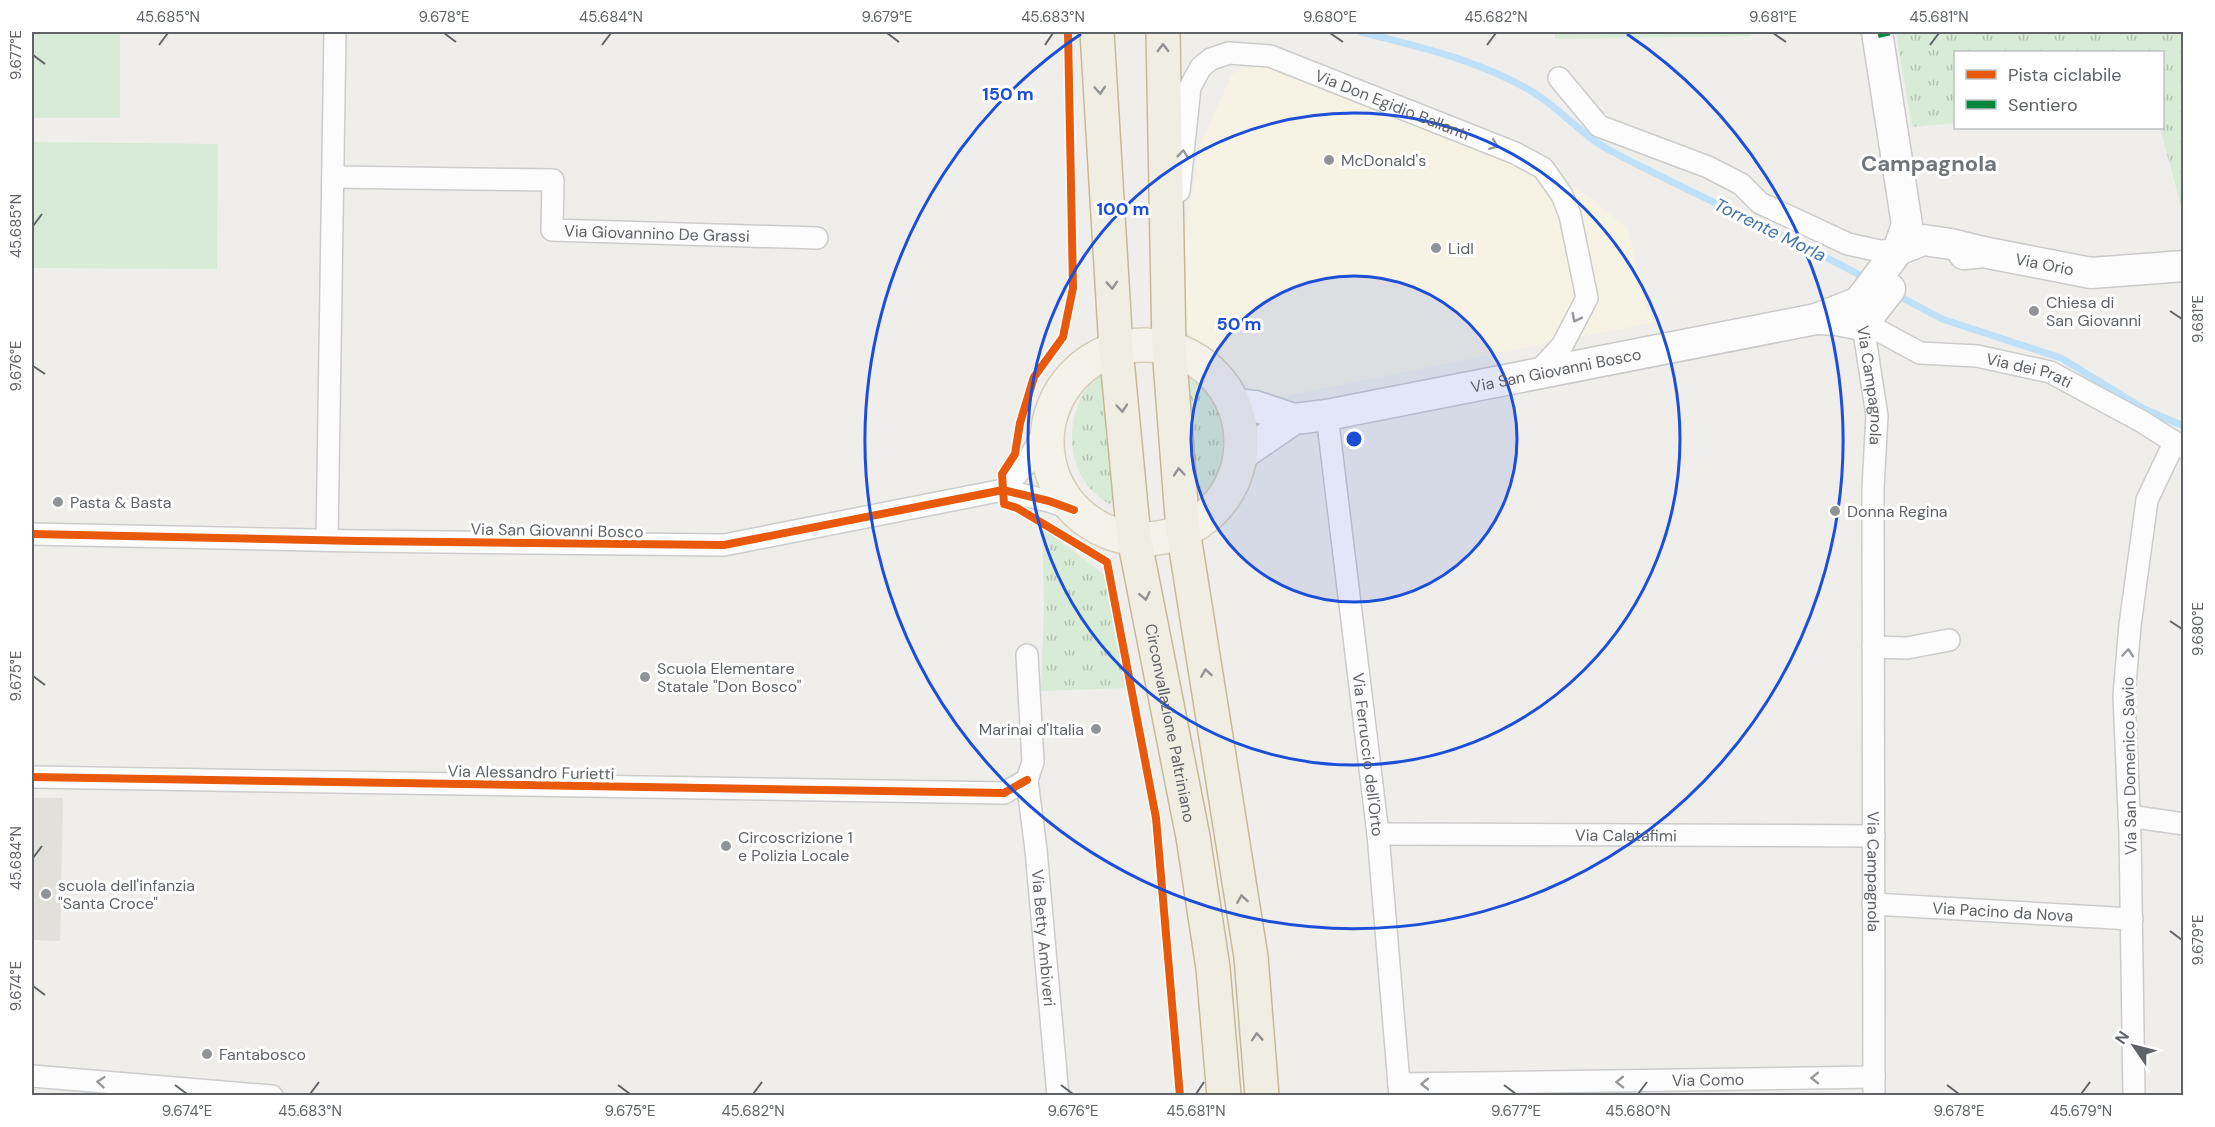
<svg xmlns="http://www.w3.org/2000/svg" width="2215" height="1127" font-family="'DM Sans',sans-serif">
<defs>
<pattern id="grass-tufts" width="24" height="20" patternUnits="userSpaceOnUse" patternTransform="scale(1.5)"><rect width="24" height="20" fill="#d8ebd6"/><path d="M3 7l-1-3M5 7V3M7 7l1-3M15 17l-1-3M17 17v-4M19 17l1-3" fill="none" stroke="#b2c2b1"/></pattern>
</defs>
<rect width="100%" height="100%" fill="#efeeea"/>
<!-- commercial -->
<path fill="#f7f3e4" d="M 1286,56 L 1550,172 L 1591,198 L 1628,229 L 1647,310 L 1655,322 L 1275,398 L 1252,390 L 1237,374 L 1182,327 L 1176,284 L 1200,146 L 1232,74 Z"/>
<!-- education -->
<path fill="#e2e0da" d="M 32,798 L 63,798 L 60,941 L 32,940 Z"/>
<!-- grass -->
<g fill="url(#grass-tufts)">
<path d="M 1896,32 L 2183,32 L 2183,213 L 2160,128 L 2162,128 L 2162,52 L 1956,52 L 1955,123 L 1912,127 Z"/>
<path d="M 1186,367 C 1227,380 1235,443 1217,476 C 1213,485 1208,493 1199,497 L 1196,496 Z"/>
<path d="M 1098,374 L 1102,376 L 1113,500 L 1110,504 C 1061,478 1062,409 1098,374 Z"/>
<path d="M 1042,527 L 1106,576 L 1127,688 L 1041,691 L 1044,604 Z"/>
</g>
<!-- pitch -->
<g fill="#d8ebd6">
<rect x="32" y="32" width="88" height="86"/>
<path d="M 1555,32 L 1751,32 L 1751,36 L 1555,39 Z"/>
<path d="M 32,142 L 218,144 L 217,269 L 32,268 Z"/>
</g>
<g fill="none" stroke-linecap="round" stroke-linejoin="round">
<!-- stream -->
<g stroke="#bfe0f9" stroke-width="7">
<path d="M 1361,32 C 1419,47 1479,60 1531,91 C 1560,108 1582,136 1611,151 C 1696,196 1783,233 1867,279"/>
<path d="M 1895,294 L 1942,319 L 2061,358 L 2144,409 L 2184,426"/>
</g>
<!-- street casing -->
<g stroke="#cbcccc" stroke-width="24">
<g id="street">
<path d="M 1559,78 L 1599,126 L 1708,167 L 1741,184 L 1760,203 L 1848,244 L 1880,251 L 1898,250"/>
<path id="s1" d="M 333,177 L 553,180 L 552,230 L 817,238"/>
<path id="s2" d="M 1179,191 L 1190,87 L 1201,67 L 1211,59 L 1229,53 L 1270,56 L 1515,153 L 1543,168 L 1562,195 L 1570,215 L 1587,298 L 1562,346 L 1536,374"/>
<path id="s3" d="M 1861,312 L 1877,416 L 1873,488 L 1874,1096"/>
<path id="s4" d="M 1862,325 L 1874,328 L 1920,353 L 1977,356 L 2050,372 L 2141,421 L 2184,448"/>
<path id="s5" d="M 1327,415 L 1378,834 L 1400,1096"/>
<path d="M 1003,490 L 1027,463 L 1049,422"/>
<path d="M 32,534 L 358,541 L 724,545 L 1003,490 L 1049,501 L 1074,510"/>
<path d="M 327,540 L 335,32"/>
<path d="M 1873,647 L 1907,648 L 1949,640"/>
<path id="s6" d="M 1027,655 L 1033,762 L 1027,780 L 1036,850 L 1058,1096"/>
<path d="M 32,777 L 1004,793 L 1027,780"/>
<path d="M 2129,816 L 2184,824"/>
<path id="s7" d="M 1378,834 L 1874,836"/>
<path id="s8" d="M 1873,904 L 2132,919"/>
<path d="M 32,1076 L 272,1096"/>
<path id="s9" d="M 1399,1084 L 1874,1077"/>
<path d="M 2134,1096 L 2130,834 L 2124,696 L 2130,625 L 2147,500 L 2174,443"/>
</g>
</g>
<!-- secondary casing -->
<g stroke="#cacacb" stroke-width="33">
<g id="secondary">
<path d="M 1877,32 L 1907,225 L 1898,250"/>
<path id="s10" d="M 1964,254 L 1983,252 L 2091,273 L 2184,266"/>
<path d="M 1818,319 L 1837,320 L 1862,325 L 1890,289"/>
<path d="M 1233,404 L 1255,406 L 1294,419"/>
<path id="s11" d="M 1240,456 L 1294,419 L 1327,415 L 1816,319 L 1859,302 L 1898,250 L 1923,240 L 1951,244 L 1983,252"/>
</g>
</g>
<!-- primary casing -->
<g stroke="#d7ceb8" stroke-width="36">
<circle id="primary" cx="1144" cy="442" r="97"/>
</g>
<!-- highway casing -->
<g stroke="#c8b996" stroke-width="36">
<g id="highway">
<path id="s12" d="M 1097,32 L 1116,349 L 1134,538 L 1193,837 L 1213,968 L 1224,1096"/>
<path d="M 1163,32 L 1169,348 L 1183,530 L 1251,957 L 1262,1096"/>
</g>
</g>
<!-- street -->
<use href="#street" stroke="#fdfcfc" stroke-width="21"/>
<!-- secondary -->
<use href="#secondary" stroke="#fdfcfc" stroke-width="30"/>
<!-- primary -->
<use href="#primary" stroke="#f4f2e9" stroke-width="33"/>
<!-- highway -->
<use href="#highway" stroke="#f0ede3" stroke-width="33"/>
<!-- quiet -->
<path stroke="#00873e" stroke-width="6" stroke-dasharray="12 6" stroke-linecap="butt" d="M 1878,35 L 1891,32"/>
<!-- cycleway casing -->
<g stroke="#fff" stroke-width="11">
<g id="cycleway">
<path d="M 1068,32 L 1073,288 L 1063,337 L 1034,377 L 1020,423 L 1015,454 L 1002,474 L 1004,504 L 1017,508 L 1107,562 L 1156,818 L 1180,1096"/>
<path d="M 32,534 L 358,541 L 724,545 L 1003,490 L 1049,501 L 1074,510"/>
<path d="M 32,777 L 1004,793 L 1027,780"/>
</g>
</g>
<!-- cycleway -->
<use href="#cycleway" stroke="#e8590c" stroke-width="8"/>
</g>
<!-- one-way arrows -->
<defs><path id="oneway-chevron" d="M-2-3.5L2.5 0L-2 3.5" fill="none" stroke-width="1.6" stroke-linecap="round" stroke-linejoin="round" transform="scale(1.5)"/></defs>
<g stroke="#929393">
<use href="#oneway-chevron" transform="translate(1163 48) rotate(-91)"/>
<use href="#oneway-chevron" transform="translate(1100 90) rotate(86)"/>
<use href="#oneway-chevron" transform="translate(1112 285) rotate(86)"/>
<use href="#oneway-chevron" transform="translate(1122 408) rotate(85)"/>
<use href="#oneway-chevron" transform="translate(1179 472) rotate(-95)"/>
<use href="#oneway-chevron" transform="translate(1145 596) rotate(79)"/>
<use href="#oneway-chevron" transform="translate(1206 673) rotate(-99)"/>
<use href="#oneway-chevron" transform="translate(1242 899) rotate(-99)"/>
<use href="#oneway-chevron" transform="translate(1257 1037) rotate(-94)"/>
</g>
<g stroke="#96999c">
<use href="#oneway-chevron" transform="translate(1494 145) rotate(21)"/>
<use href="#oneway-chevron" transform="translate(1183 154) rotate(-84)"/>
<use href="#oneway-chevron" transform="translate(1576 318) rotate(117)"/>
<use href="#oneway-chevron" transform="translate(2128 653) rotate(-85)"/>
<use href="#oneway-chevron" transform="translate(1815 1078) rotate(179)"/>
<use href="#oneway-chevron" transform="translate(101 1082) rotate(-175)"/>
<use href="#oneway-chevron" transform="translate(1620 1082) rotate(179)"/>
<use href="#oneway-chevron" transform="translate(1425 1084) rotate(179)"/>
</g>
<!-- ticks -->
<path fill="none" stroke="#5f6368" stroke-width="2" d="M 444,33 L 456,42M 887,33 L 899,42M 1330,33 L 1343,42M 1773,33 L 1786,42M 159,45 L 168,33M 602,45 L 611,33M 1045,45 L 1053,33M 1487,45 L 1496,33M 1930,45 L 1939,33M 33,55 L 45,64M 33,226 L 42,214M 2170,311 L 2182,319M 33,366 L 45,374M 2170,621 L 2182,629M 33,676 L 45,685M 33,858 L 42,846M 2170,931 L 2182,940M 33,986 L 45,995M 175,1085 L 187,1094M 618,1085 L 630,1094M 1061,1085 L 1073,1094M 1504,1085 L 1516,1094M 1947,1085 L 1959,1094M 310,1094 L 319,1082M 753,1094 L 762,1082M 1196,1094 L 1204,1082M 1638,1094 L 1647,1082M 2081,1094 L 2090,1082"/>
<!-- distance rings -->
<circle cx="1354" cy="439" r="163" fill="#1d4ed8" fill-opacity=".12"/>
<g fill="none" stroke="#1d4ed8" stroke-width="3">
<circle cx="1354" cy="439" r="163"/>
<circle cx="1354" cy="439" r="326"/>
<path d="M1627 34A489 489 0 1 1 1081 34"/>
</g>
<!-- markers -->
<g fill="#919496" stroke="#fff" stroke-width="2">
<circle cx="1329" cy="160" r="6"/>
<circle cx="1436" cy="248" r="6"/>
<circle cx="2034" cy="311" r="6"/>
<circle cx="58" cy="502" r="6"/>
<circle cx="1835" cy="511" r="6"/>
<circle cx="645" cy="677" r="6"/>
<circle cx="1096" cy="729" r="6"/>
<circle cx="726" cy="846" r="6"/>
<circle cx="46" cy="894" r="6"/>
<circle cx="207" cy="1054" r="6"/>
</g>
<g text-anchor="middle" stroke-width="6" stroke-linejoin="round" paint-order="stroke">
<!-- street labels -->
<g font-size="16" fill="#5f6368" stroke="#fff">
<text dy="6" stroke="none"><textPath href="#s2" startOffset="332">Via Don Egidio Ballanti</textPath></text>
<text dy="6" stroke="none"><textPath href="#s1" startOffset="375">Via Giovannino De Grassi</textPath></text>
<text dy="6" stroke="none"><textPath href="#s10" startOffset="82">Via Orio</textPath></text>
<text dy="6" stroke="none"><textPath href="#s11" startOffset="332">Via San Giovanni Bosco</textPath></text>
<text dy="6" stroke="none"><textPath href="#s4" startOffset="176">Via dei Prati</textPath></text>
<text dy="6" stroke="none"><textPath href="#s3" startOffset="74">Via Campagnola</textPath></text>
<text transform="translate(557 530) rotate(1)" y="6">Via San Giovanni Bosco</text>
<text dy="6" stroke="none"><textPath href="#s12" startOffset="696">Circonvallazione Paltriniano</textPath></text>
<text dy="6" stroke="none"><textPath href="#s5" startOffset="342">Via Ferruccio dell'Orto</textPath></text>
<text transform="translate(2129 766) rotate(-91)" y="6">Via San Domenico Savio</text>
<text transform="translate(531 772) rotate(1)" y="6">Via Alessandro Furietti</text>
<text dy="6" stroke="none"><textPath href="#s7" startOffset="248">Via Calatafimi</textPath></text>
<text dy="6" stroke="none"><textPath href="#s3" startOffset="561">Via Campagnola</textPath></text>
<text dy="6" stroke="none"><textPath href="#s8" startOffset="130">Via Pacino da Nova</textPath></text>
<text dy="6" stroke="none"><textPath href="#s6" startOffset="285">Via Betty Ambiveri</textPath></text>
<text dy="6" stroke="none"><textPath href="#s9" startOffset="309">Via Como</textPath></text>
</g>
<!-- poi labels -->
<g font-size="16" fill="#5f6368" stroke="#fff" text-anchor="start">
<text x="1341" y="166">McDonald's</text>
<text x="1448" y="254">Lidl</text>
<text x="2046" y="308">Chiesa di<tspan x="2046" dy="18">San Giovanni</tspan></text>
<text x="70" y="508">Pasta &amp; Basta</text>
<text x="1847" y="517">Donna Regina</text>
<text x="657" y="674">Scuola Elementare<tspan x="657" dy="18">Statale "Don Bosco"</tspan></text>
<text x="1084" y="735" text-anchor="end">Marinai d'Italia</text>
<text x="738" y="843">Circoscrizione 1<tspan x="738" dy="18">e Polizia Locale</tspan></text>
<text x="58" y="891">scuola dell'infanzia<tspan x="58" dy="18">"Santa Croce"</tspan></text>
<text x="219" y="1060">Fantabosco</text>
</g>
<!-- water labels -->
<g font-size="18" font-style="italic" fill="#4174aa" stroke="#fff">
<text transform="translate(1770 230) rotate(26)" y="6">Torrente Morla</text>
</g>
<!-- district labels -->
<g font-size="22" font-weight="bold" fill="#70757a" stroke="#fff">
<text x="1929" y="171">Campagnola</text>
</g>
</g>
<circle cx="1354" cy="439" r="9" fill="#1d4ed8" stroke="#fff" stroke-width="3"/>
<g font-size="18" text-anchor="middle" font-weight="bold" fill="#1d4ed8" stroke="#fff" stroke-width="6" stroke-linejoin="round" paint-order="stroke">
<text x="1008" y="100">150 m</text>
<text x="1123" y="215">100 m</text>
<text x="1239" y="330">50 m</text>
</g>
<!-- border -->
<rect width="2215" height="1127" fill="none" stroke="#ffffff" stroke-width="66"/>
<!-- legend -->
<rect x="1954" y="51" width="210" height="78" fill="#ffffff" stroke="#bfc1c3" stroke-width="1.5"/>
<rect x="1966" y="70" width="30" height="9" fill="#e8590c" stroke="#bfc1c3" stroke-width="1.5"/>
<text x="2008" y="81" font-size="18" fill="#5f6368">Pista ciclabile</text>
<rect x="1966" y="100" width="30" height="9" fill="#00873e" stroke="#bfc1c3" stroke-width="1.5"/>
<text x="2008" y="111" font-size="18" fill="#5f6368">Sentiero</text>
<!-- north arrow -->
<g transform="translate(2134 1046) rotate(305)" stroke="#ffffff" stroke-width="4.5" paint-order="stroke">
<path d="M0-4.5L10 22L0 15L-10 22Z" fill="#5f6368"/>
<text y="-9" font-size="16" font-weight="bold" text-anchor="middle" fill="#5f6368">N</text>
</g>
<rect x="33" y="33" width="2149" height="1061" fill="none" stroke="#5f6368" stroke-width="2"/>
<g font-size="15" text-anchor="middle" fill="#5f6368">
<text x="168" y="22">45.685°N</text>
<text x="444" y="22">9.678°E</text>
<text x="611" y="22">45.684°N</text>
<text x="887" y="22">9.679°E</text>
<text x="1053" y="22">45.683°N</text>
<text x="1330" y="22">9.680°E</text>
<text x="1496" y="22">45.682°N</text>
<text x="1773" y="22">9.681°E</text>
<text x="1939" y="22">45.681°N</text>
<text transform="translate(16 55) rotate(-90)" y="5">9.677°E</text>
<text transform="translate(16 226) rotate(-90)" y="5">45.685°N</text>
<text transform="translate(2198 319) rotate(-90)" y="5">9.681°E</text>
<text transform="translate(16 366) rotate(-90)" y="5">9.676°E</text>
<text transform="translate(2198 629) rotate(-90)" y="5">9.680°E</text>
<text transform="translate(16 676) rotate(-90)" y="5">9.675°E</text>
<text transform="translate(16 858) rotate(-90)" y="5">45.684°N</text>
<text transform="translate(2198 940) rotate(-90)" y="5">9.679°E</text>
<text transform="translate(16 986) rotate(-90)" y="5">9.674°E</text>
<text x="187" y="1116">9.674°E</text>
<text x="310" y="1116">45.683°N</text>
<text x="630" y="1116">9.675°E</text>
<text x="753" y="1116">45.682°N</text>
<text x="1073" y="1116">9.676°E</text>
<text x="1196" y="1116">45.681°N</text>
<text x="1516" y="1116">9.677°E</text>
<text x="1638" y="1116">45.680°N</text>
<text x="1959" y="1116">9.678°E</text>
<text x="2081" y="1116">45.679°N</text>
</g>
</svg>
